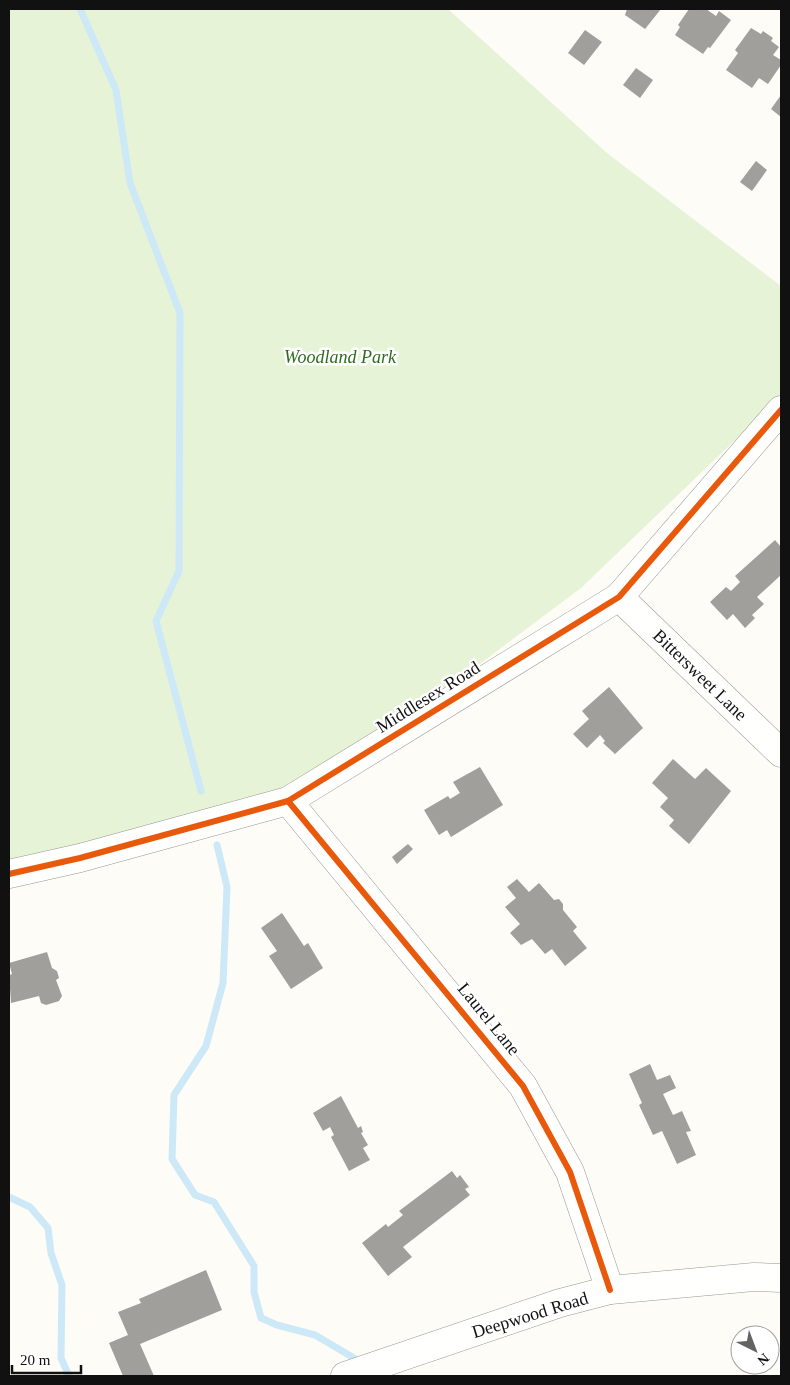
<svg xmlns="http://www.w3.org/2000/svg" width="790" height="1385" font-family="Georgia,serif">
<rect width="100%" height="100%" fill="#fdfcf7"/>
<!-- park -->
<path fill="#e7f3d7" d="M 9,9 L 448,9 L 607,153 L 781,286 L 781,396 L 581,588 L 465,675 L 347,753 L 285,790 L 9,880 Z"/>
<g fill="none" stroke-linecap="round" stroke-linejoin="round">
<!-- stream -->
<g stroke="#cde8f7" stroke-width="7">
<path d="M 80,9 L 116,90 L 130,183 L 180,313 L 179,571 L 156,621 L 201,791"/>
<path d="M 217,845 L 227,887 L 223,983 L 206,1046 L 174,1095 L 172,1159 L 195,1195 L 214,1202 L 254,1266 L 254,1292 L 261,1318 L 277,1325 L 315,1335 L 354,1358"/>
<path d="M 9,1197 L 30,1207 L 48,1228 L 51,1253 L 62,1285 L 61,1358 L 69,1376"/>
</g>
</g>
<!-- building -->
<g fill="#a19f9c">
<path d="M 627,9 L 661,9 L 645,29 L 625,15 Z"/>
<path d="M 689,9 L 706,9 L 716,16 L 719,11 L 731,20 L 710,48 L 708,47 L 703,54 L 675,35 L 680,27 L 678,25 Z"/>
<path d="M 751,28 L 761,34 L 763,31 L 773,38 L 771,41 L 779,47 L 773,55 L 781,60 L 781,65 L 768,84 L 759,78 L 752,88 L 726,70 L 738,53 L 735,50 Z"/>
<path d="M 585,30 L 602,42 L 584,65 L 568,53 Z"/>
<path d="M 636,68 L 653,80 L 640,98 L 623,85 Z"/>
<path d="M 781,95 L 781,117 L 771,109 Z"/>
<path d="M 756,161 L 767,170 L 752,191 L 740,182 Z"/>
<path d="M 775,540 L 781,547 L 781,575 L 757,597 L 764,604 L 752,615 L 755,618 L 745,628 L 733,614 L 727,620 L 710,602 L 726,587 L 731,591 L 740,582 L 735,576 Z"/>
<path d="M 609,687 L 643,728 L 615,754 L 603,743 L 605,741 L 600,735 L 587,748 L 573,734 L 589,719 L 582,711 Z"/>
<path d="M 673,759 L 695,779 L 706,768 L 731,791 L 689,844 L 669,826 L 674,820 L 660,807 L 668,798 L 652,783 Z"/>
<path d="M 480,767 L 503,805 L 451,837 L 447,830 L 439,835 L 424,810 L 448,796 L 450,799 L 460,793 L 453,782 Z"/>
<path d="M 408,844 L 413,849 L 397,864 L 392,857 Z"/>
<path d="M 517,879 L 529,892 L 539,883 L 554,900 L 559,899 L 563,904 L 563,910 L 577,927 L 573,931 L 587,948 L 565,966 L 552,949 L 545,954 L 532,939 L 521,945 L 510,933 L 520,924 L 505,907 L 516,898 L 507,887 Z"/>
<path d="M 282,913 L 304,946 L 308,943 L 323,968 L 291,989 L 269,956 L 277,951 L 261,928 Z"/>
<path d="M 47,952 L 52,968 L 57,971 L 59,978 L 56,980 L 62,996 L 59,1001 L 46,1005 L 41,1003 L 39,996 L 11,1003 L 9,975 L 12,974 L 9,963 Z"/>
<path d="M 650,1064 L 657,1080 L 670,1075 L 676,1088 L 663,1094 L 673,1115 L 682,1111 L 691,1131 L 686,1132 L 696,1155 L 677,1164 L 662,1131 L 653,1135 L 639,1105 L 642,1103 L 629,1074 Z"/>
<path d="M 341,1096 L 358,1128 L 361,1126 L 363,1132 L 361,1133 L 368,1145 L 363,1148 L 370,1160 L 349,1171 L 331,1137 L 334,1135 L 330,1127 L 323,1131 L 313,1113 Z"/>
<path d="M 452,1171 L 457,1178 L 460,1175 L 469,1187 L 465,1189 L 470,1195 L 403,1247 L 412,1257 L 388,1276 L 362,1243 L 386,1224 L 388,1227 L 403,1215 L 399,1211 Z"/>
<path d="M 206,1270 L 222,1310 L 140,1344 L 154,1376 L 123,1376 L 109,1343 L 128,1335 L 118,1312 L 141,1303 L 139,1299 Z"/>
</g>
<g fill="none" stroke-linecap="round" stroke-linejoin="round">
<!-- minor casing -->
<g stroke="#979795" stroke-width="29">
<g id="minor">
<path d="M 619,597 L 781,753"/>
<path d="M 288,801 L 523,1086 L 570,1172 L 610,1290"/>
<path d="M 345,1376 L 560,1303 L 610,1290 L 754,1277 L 781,1278"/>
</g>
</g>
<!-- tertiary casing -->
<g stroke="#979795" stroke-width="29">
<path id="tertiary" d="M 9,874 L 80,858 L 288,801 L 619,597 L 781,410"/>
</g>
<!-- minor -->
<use href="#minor" stroke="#fffffe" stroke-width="28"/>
<!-- tertiary -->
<use href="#tertiary" stroke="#fffffe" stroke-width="28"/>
<!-- cycleway casing -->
<g stroke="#fff" stroke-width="9">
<g id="cycleway">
<path d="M 288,801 L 523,1086 L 570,1172 L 610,1290"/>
<path d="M 9,874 L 80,858 L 288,801 L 619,597 L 781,410"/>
</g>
</g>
<!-- cycleway -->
<use href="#cycleway" stroke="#e8590c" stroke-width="6"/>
</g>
<g text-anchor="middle" stroke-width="5" stroke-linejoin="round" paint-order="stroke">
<!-- park labels -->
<g font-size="18" font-style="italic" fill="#2f6b1f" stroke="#fff">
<text x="340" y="363">Woodland Park</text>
</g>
<!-- street labels -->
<g font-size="18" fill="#111" stroke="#fff">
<text transform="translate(700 675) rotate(44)" y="6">Bittersweet Lane</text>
<text transform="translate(428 697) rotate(-32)" y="6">Middlesex Road</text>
<text transform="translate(489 1019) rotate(51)" y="6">Laurel Lane</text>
<text transform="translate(530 1315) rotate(-17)" y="6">Deepwood Road</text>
</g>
</g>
<!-- border -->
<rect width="790" height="1385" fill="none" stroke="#111111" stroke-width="20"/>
<!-- north arrow -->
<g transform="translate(755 1350) rotate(138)"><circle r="24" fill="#ffffff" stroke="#a0a0a0"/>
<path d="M0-4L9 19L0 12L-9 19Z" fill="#646362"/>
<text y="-8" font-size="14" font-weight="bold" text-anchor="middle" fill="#111111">N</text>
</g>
<!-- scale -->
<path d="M12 1365v8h69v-8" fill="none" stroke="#111111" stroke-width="2.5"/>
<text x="20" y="1365" font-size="15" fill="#111111" stroke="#ffffff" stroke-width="4" paint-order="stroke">20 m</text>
</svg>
